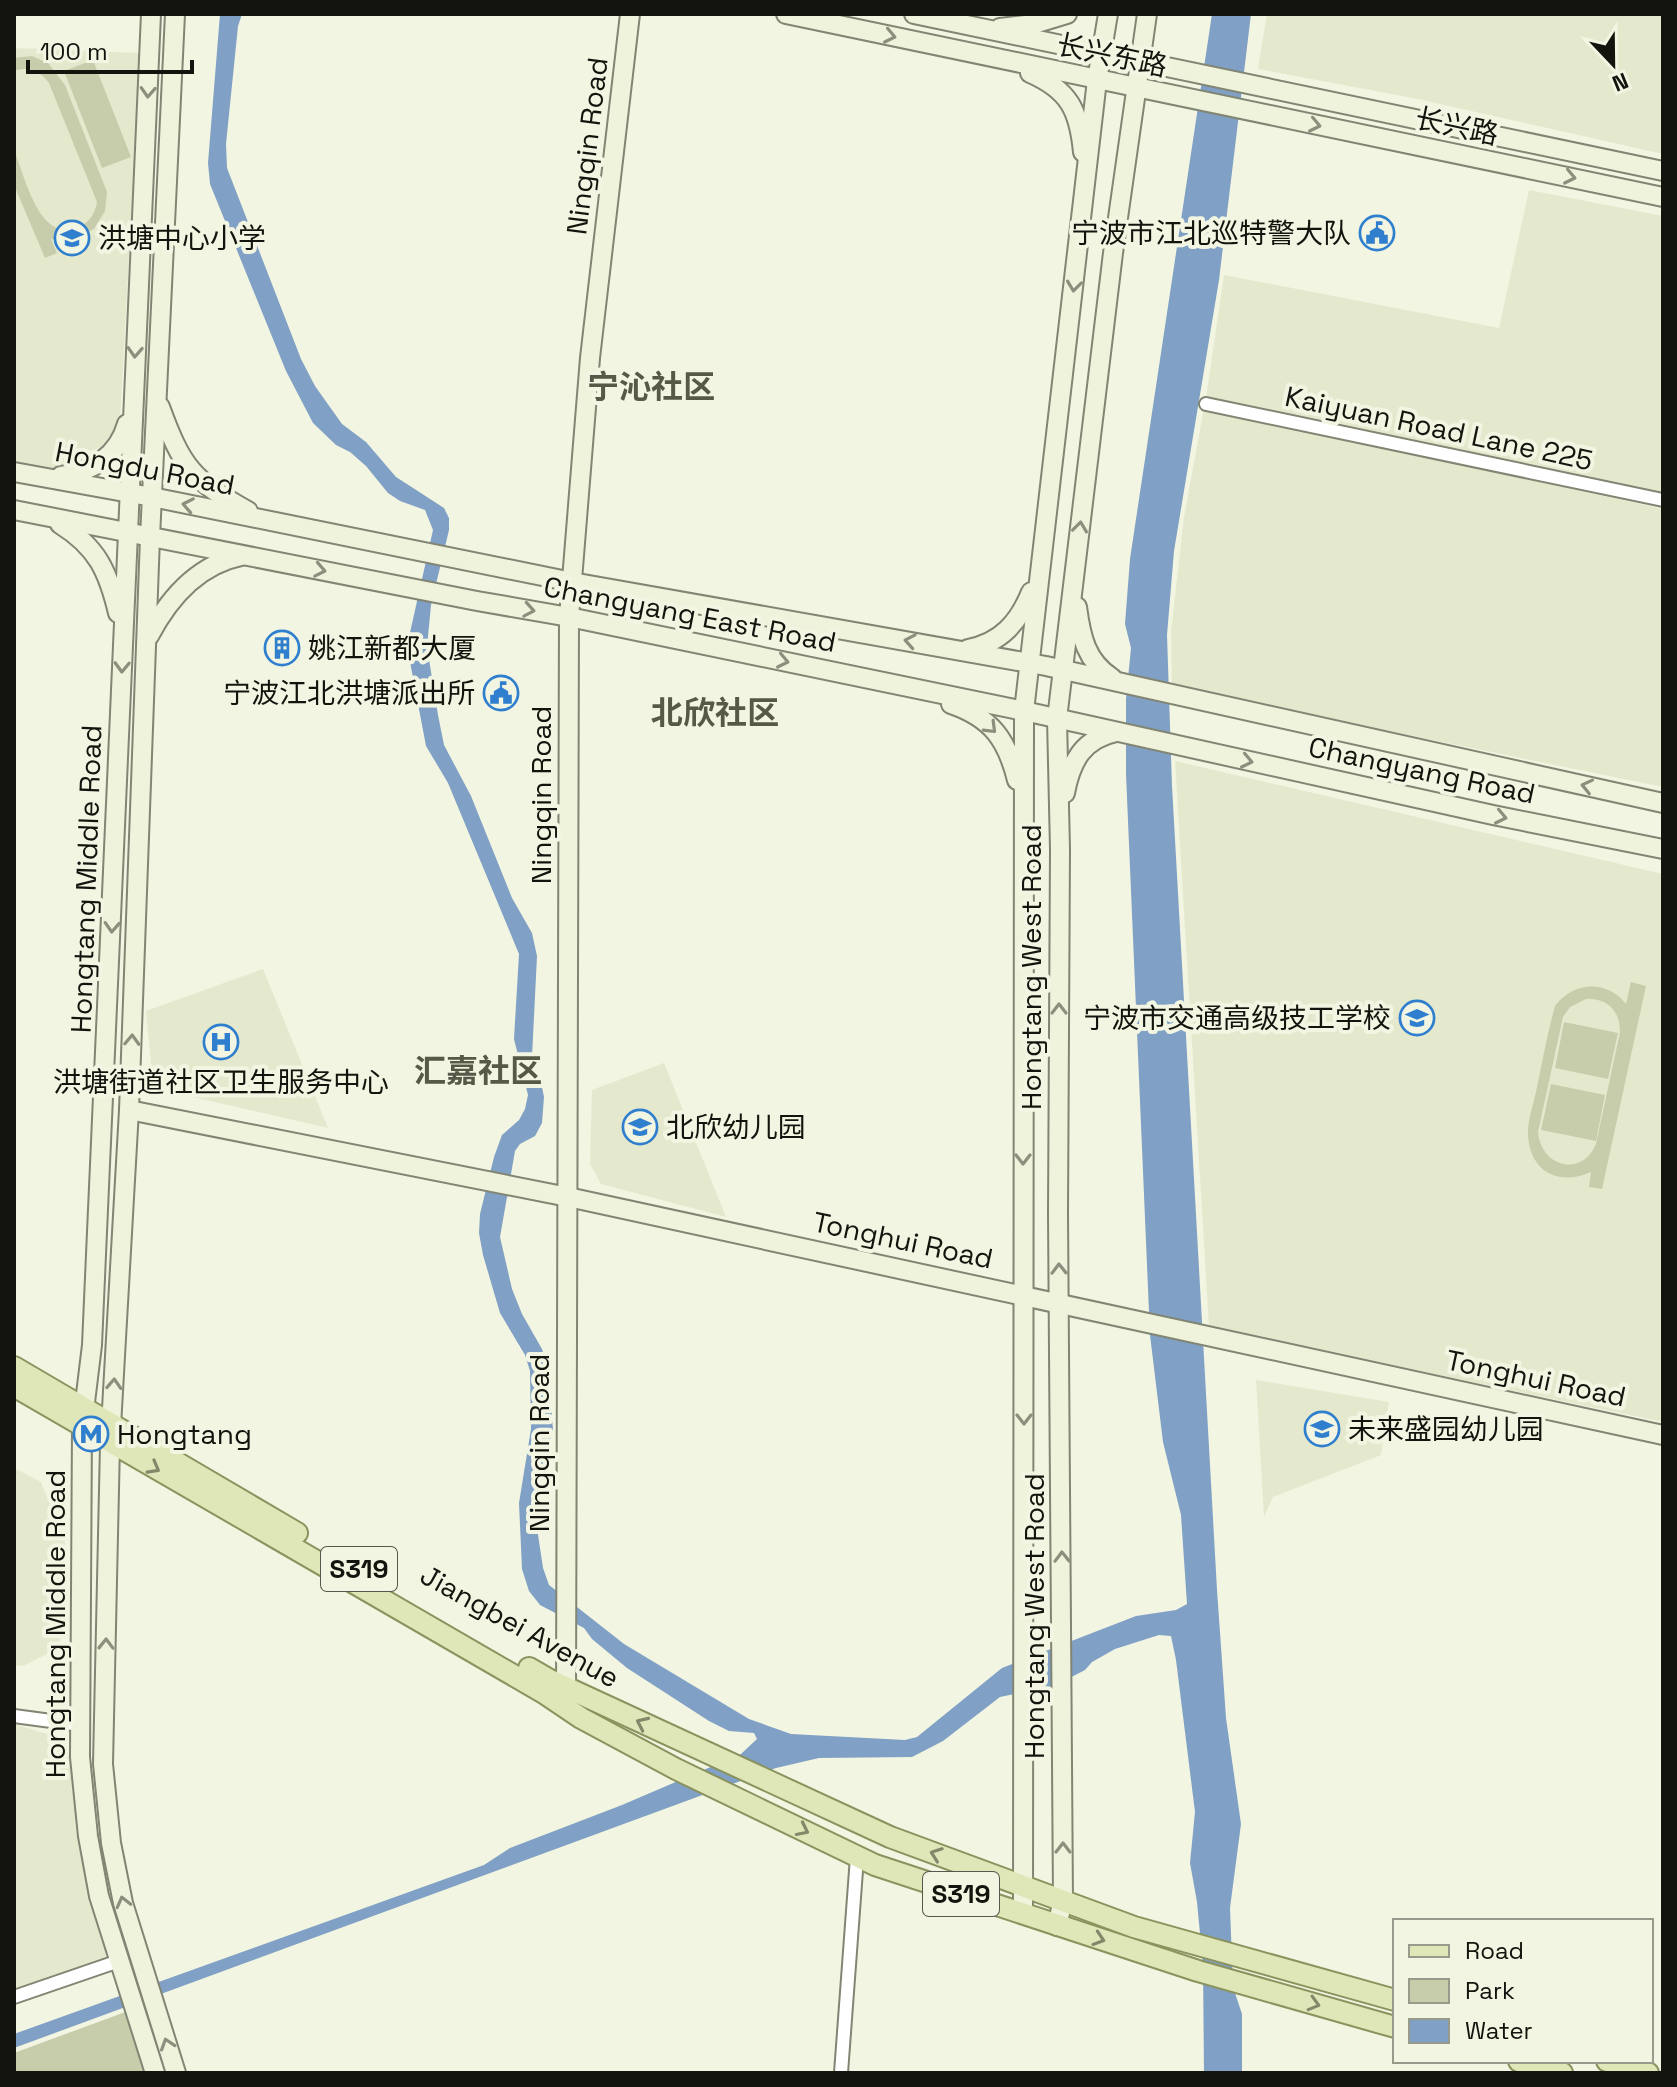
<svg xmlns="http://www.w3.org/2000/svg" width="1677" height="2087" font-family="'Space Grotesk','Noto Sans SC',sans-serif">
<rect width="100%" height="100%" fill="#f1f5e1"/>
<!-- built -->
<g fill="#e4e9ce">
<path d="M 1267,14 L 1663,14 L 1663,154 L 1413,98 L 1258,69 Z"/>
<path d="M 14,48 L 140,53 L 120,422 L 102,446 L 60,469 L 14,462 Z"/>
<path d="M 1529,190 L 1663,216 L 1663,494 L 1206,398 L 1224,275 L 1499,328 Z"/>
<path d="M 1204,408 L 1663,509 L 1663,787 L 1172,687 L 1171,632 L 1184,517 Z"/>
<path d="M 1175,761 L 1663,874 L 1663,1422 L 1209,1327 Z"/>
<path d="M 263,969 L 328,1128 L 158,1089 L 152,1074 L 146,1011 Z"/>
<path d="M 664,1063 L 726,1217 L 601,1184 L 590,1164 L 592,1090 Z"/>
<path d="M 1256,1380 L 1389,1402 L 1381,1455 L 1273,1497 L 1264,1517 Z"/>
<path d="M 14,1468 L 41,1482 L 65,1542 L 59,1648 L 23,1666 L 14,1665 Z"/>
<path d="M 14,1724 L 51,1735 L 72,1756 L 111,1957 L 14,1990 Z"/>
</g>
<!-- green -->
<g fill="#c7cdab" fill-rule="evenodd">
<path d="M 32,56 L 48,63 L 65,85 L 107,192 L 105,211 L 94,229 L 68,241 L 51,239 L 57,253 L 45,258 L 14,185 L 14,150 C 25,176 39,245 79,227 C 90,222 95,213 97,202 L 49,83 C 40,71 29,66 14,71 L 14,58 Z"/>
<path d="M 93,60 L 131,157 L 102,168 L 64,71 Z"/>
<path d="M 1631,982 L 1646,986 L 1602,1189 L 1589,1187 L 1591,1172 C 1559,1186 1531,1173 1528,1136 C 1527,1122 1533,1106 1536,1092 C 1542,1064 1547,1034 1555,1006 C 1574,981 1607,980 1626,1004 ZM 1586,999 C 1608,998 1620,1011 1620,1032 L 1596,1144 C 1582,1178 1541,1167 1538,1132 L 1563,1017 L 1570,1007 Z"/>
<path d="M 1564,1022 L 1618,1033 L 1608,1079 L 1555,1068 Z"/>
<path d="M 1551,1084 L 1605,1095 L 1596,1141 L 1541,1130 Z"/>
<path d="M 128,2011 L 147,2073 L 14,2073 L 14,2053 Z"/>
</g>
<!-- water -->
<path fill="#80a0c5" d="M 220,14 L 242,14 L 238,26 L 226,144 L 227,168 L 301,359 L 315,386 L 342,424 L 366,442 L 396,477 L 444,508 L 449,518 L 449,530 L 431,605 L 427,647 L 438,715 L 444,745 L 471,796 L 512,898 L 532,933 L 537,956 L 532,1057 L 540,1077 L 544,1097 L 542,1123 L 535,1136 L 520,1144 L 515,1151 L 500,1237 L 512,1289 L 522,1314 L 542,1349 L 548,1368 L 553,1430 L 542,1471 L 537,1504 L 537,1528 L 543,1568 L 549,1585 L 624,1644 L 749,1719 L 791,1734 L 905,1740 L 917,1737 L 1002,1668 L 1136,1616 L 1176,1610 L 1187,1604 L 1181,1515 L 1163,1442 L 1150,1335 L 1126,774 L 1126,699 L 1131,648 L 1125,624 L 1130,559 L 1212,14 L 1251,14 L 1219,280 L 1174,551 L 1167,635 L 1172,786 L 1217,1590 L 1226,1718 L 1241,1824 L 1230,1908 L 1233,1987 L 1242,2014 L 1242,2073 L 1204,2073 L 1203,1965 L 1197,1902 L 1190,1863 L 1195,1812 L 1176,1660 L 1171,1636 L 1159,1635 L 1115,1649 L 1092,1662 L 1085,1670 L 1054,1686 L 1000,1697 L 943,1741 L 912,1757 L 819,1758 L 776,1768 L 14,2048 L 14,2034 L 484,1865 L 510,1848 L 622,1805 L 741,1754 L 757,1739 L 754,1733 L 729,1731 L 709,1721 L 627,1668 L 592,1639 L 584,1628 L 540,1605 L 529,1591 L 522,1569 L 519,1503 L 531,1429 L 530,1371 L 525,1355 L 500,1313 L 483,1255 L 479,1233 L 480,1214 L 494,1157 L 502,1135 L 519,1120 L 525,1109 L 528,1095 L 514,1039 L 519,954 L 448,783 L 426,746 L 407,646 L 433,530 L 425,510 L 400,501 L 388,493 L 366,466 L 350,452 L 336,445 L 313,423 L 286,371 L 210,184 L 208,163 Z"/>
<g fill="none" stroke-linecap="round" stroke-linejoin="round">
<!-- street casing -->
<g stroke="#818573" stroke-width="16">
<g id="street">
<path d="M 1206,404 L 1663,500"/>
<path d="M 14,1716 L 81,1725"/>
<path d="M 14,1997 L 119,1961"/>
<path d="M 841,2073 L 857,1857"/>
</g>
</g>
<!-- secondary casing -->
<g stroke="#818573" stroke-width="22">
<g id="secondary">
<path d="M 151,14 L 92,1345 L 82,1427 L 80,1757 L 88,1836 L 99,1896 L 155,2073"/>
<path d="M 175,14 L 150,537 L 129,1110 L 110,1444 L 103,1764 L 111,1843 L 123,1903 L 176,2073"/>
<path d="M 786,14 L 1663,197"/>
<path d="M 914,14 L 1663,171"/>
<path d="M 1000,28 L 1034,24 L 1067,14"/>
<path d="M 1030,73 C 1069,90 1079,110 1083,152"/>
<path d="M 160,407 C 182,467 192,480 248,511"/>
<path d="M 14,472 L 152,497 L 572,582 L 1046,666 L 1663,803"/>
<path d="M 61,476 C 92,472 118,456 127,424"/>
<path d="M 14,510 L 477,601 L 569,617 L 1024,711 L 1493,815 L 1663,849"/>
<path d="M 60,524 C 97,547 108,571 118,613"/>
<path d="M 1077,607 C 1081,637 1086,661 1112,678"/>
<path d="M 149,636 C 169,598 197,565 241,556"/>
<path d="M 968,649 C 1001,643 1019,622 1031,592"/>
<path d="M 951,704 C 992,718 1007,740 1017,780"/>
<path d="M 1065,793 C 1071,761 1083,739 1116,732"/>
<path d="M 129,1110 L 568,1197 L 1663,1435"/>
<path d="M 566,1700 L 569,617 L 590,358 L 630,14"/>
<path d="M 1023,1914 L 1024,711 L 1097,80 L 1108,14"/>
<path d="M 1057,1926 L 1063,1900 L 1058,1214 L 1060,849 L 1057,719 L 1113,253 L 1147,14"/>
</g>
</g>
<!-- primary casing -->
<g stroke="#8a925d" stroke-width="24">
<g id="primary">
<path d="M 14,1367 L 297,1533"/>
<path d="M 14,1386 L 544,1693 L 581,1718 L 676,1769 L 875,1865 L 1198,1971 L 1395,2027"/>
<path d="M 529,1668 L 548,1679 L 890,1837 L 1134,1927 L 1395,2000"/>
<path d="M 1519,2061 L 1562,2073"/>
<path d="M 1607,2061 L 1648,2073"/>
</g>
</g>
<!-- street -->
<use href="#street" stroke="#fff" stroke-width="12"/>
<!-- secondary -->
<use href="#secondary" stroke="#eff3db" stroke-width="18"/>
<!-- primary -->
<use href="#primary" stroke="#dfe6b8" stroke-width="20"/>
</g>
<!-- one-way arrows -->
<defs><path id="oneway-chevron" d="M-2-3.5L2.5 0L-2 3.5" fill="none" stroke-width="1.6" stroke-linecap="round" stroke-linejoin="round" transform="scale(2)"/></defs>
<g stroke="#8c8f7e">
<use href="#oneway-chevron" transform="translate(890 36) rotate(12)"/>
<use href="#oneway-chevron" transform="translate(148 92) rotate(93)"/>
<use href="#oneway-chevron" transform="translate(1315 125) rotate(12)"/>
<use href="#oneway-chevron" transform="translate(1570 177) rotate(12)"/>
<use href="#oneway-chevron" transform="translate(1074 286) rotate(97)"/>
<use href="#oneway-chevron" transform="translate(135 352) rotate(93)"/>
<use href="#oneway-chevron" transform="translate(188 505) rotate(-169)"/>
<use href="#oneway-chevron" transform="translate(1080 527) rotate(-83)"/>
<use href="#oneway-chevron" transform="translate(320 570) rotate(11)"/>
<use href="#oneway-chevron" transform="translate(529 610) rotate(10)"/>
<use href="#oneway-chevron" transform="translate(910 641) rotate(-170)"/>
<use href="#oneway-chevron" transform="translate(783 661) rotate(12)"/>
<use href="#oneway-chevron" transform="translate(122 667) rotate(92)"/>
<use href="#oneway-chevron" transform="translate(991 728) rotate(45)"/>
<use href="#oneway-chevron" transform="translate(1247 761) rotate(12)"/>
<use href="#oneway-chevron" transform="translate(1587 786) rotate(-167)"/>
<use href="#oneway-chevron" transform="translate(1501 817) rotate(12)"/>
<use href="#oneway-chevron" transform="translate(112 927) rotate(93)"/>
<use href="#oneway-chevron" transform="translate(1059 1009) rotate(-90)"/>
<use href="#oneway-chevron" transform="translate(132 1040) rotate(-88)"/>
<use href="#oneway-chevron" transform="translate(1023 1159) rotate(90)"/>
<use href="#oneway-chevron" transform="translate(1059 1269) rotate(-91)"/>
<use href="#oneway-chevron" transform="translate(114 1384) rotate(-87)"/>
<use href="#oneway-chevron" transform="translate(1024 1419) rotate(90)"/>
<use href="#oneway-chevron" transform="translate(1062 1557) rotate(-91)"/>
<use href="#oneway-chevron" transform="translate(106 1644) rotate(-89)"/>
<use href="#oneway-chevron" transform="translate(1063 1848) rotate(-90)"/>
<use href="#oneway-chevron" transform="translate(123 1902) rotate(-104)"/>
<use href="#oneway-chevron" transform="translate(167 2044) rotate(-108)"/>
</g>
<g stroke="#83886b">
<use href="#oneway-chevron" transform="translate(154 1468) rotate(29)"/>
<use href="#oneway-chevron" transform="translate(642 1723) rotate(-155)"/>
<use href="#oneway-chevron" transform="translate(803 1830) rotate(26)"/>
<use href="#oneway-chevron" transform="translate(936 1854) rotate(-160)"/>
<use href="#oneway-chevron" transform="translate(1099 1939) rotate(18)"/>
<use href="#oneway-chevron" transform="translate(1314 2004) rotate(16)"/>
</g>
<!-- icons -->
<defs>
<g id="civic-ring" transform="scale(1.8)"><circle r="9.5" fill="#f1f5e1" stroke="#307fcf" stroke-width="1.5"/><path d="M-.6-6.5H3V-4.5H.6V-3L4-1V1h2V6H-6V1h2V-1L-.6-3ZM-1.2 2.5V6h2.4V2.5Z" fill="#307fcf"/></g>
<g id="school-ring" transform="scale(1.8)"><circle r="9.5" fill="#f1f5e1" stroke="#307fcf" stroke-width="1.5"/><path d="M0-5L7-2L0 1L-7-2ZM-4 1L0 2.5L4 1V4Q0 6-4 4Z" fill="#307fcf"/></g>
<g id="building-ring" transform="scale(1.8)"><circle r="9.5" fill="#f1f5e1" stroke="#307fcf" stroke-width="1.5"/><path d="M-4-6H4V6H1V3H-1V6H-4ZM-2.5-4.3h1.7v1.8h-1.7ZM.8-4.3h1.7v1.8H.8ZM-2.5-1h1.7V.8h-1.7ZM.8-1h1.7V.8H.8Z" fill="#307fcf"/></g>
<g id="university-ring" transform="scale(1.8)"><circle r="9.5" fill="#f1f5e1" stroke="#307fcf" stroke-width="1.5"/><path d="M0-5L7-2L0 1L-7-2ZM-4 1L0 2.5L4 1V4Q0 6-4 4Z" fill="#307fcf"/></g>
<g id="hospital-ring" transform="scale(1.8)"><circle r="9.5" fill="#f1f5e1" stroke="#307fcf" stroke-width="1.5"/><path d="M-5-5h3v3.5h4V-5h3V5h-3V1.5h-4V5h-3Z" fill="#307fcf"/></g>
<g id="metro-ring" transform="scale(1.8)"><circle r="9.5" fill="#f1f5e1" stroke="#307fcf" stroke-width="1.5"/><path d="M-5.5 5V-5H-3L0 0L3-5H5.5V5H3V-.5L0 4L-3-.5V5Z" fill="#307fcf"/></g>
</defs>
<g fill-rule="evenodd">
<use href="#civic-ring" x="1377" y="233"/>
<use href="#school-ring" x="72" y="238"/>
<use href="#building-ring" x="282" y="648"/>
<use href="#civic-ring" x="501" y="693"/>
<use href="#university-ring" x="1417" y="1018"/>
<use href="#hospital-ring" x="221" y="1042"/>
<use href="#school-ring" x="640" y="1127"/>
<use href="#school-ring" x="1322" y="1429"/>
<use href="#metro-ring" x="91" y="1434"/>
</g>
<g text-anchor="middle" stroke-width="8" stroke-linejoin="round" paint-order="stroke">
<!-- shield labels -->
<g fill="#f1f5e1" stroke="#55584d" stroke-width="2">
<rect x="321" y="1547" width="76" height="44" rx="6"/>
<rect x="923" y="1872" width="76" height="44" rx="6"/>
</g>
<g font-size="26" font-weight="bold" fill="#12140d">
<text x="359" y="1578">S319</text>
<text x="961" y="1903">S319</text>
</g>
<!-- street labels -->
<g font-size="28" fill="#12140d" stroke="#f1f5e1">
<text transform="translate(1112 55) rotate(12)" y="10">长兴东路</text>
<text transform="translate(1457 126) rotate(12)" y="10">长兴路</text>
<text transform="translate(587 146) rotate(-83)" y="10">Ningqin Road</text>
<text transform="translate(1439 428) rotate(12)" y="10">Kaiyuan Road Lane 225</text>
<text transform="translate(145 468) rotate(11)" y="10">Hongdu Road</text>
<text transform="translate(690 614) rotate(11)" y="10">Changyang East Road</text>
<text transform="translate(1422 770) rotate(12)" y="10">Changyang Road</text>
<text transform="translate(541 795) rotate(-90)" y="10">Ningqin Road</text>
<text transform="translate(86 879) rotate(-88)" y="10">Hongtang Middle Road</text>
<text transform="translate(1031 967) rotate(-90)" y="10">Hongtang West Road</text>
<text transform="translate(903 1240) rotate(12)" y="10">Tonghui Road</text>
<text transform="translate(1536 1378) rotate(12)" y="10">Tonghui Road</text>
<text transform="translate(539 1443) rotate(-90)" y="10">Ningqin Road</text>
<text transform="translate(1034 1616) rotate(-90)" y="10">Hongtang West Road</text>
<text transform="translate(55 1624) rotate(-90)" y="10">Hongtang Middle Road</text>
<text transform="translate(520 1626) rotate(29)" y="10">Jiangbei Avenue</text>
</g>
<!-- poi labels -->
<g font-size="28" fill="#12140d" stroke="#f1f5e1" text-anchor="start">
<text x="1351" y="243" text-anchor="end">宁波市江北巡特警大队</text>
<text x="98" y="248">洪塘中心小学</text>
<text x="308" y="658">姚江新都大厦</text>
<text x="475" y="703" text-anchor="end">宁波江北洪塘派出所</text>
<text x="1391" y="1028" text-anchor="end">宁波市交通高级技工学校</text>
<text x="221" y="1092" text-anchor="middle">洪塘街道社区卫生服务中心</text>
<text x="666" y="1137">北欣幼儿园</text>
<text x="1348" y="1439">未来盛园幼儿园</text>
<text x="117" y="1444">Hongtang</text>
</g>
<!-- quarter labels -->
<g font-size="32" font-weight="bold" fill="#565948" stroke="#f1f5e1">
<text x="651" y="398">宁沁社区</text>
<text x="715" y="724">北欣社区</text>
<text x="478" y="1082">汇嘉社区</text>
</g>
</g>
<!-- border -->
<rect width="1677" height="2087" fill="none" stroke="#12140d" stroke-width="32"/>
<!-- legend -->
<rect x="1393" y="1919" width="260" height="144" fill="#f1f5e1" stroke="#989b8c" stroke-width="2"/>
<rect x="1409" y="1945" width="40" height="12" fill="#dfe6b8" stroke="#989b8c" stroke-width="2"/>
<text x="1465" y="1959" font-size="24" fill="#12140d">Road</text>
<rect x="1409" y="1979" width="40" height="24" fill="#c7cdab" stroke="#989b8c" stroke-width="2"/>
<text x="1465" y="1999" font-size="24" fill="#12140d">Park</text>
<rect x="1409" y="2019" width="40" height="24" fill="#80a0c5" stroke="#989b8c" stroke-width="2"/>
<text x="1465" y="2039" font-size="24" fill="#12140d">Water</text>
<!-- north arrow -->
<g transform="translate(1613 64) rotate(158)" stroke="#f1f5e1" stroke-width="6" paint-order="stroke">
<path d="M0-6L14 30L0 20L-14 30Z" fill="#12140d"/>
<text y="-12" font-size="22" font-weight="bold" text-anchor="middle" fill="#12140d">N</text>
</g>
<!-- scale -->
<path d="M28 60v12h164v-12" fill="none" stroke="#12140d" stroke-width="4"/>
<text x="40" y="60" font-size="24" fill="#12140d" stroke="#f1f5e1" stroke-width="6" paint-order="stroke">100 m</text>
</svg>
